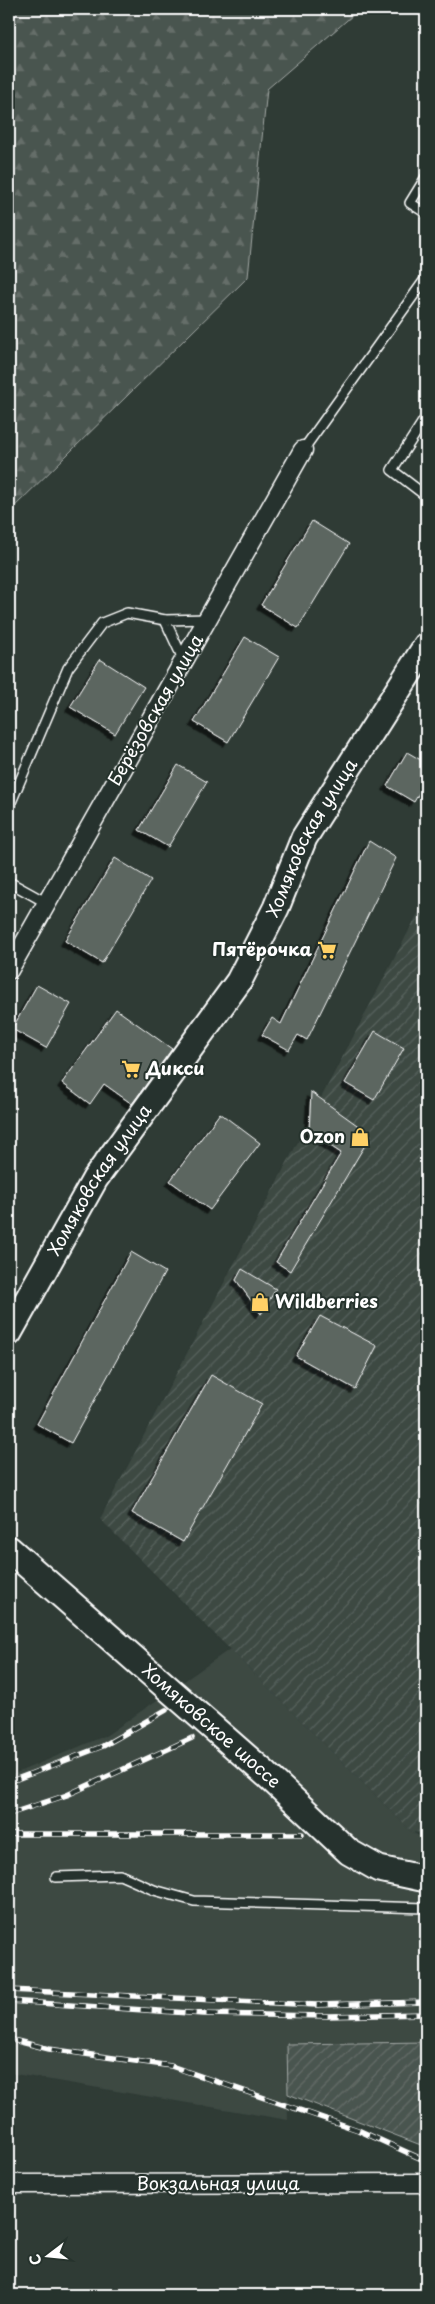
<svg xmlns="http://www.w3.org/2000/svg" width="435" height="2304" font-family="'Playpen Sans',sans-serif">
<defs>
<pattern id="industrial-furrows" width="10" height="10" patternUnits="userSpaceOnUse" patternTransform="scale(1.25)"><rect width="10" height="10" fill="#3c4842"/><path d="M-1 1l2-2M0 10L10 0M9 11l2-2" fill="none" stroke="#59635e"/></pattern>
<pattern id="forest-firs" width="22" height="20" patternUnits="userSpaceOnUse" patternTransform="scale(1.25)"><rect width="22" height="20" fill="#4a544f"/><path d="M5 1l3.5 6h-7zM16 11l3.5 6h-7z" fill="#656e69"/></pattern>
<pattern id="garden-furrows" width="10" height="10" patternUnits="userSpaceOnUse" patternTransform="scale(1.25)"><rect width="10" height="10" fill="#4a544f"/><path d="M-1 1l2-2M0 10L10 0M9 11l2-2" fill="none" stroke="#656e69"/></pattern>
<filter id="shadow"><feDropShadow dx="-4.5" dy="4.5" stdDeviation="0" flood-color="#0009"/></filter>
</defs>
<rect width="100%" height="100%" fill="#2f3b35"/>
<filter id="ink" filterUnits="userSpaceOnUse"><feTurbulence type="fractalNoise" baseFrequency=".02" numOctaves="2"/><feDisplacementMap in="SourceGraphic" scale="10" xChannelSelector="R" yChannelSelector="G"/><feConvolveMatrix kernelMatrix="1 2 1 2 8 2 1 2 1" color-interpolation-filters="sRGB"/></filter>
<g filter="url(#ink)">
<!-- built -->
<path fill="#3c4842" d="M 230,1649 L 412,1832 L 426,1840 L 426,2042 L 287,2044 L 288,2120 L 9,2073 L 9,1776 L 107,1735 Z"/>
<!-- industrial -->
<path fill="url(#industrial-furrows)" d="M 426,898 L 426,1833 L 412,1832 L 100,1519 Z"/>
<!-- forest -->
<path fill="url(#forest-firs)" stroke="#a4aaa7" d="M 9,9 L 360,9 L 267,89 L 248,277 L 9,512 Z"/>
<!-- garden -->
<path fill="url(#garden-furrows)" stroke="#a4aaa7" d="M 426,2042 L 426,2147 L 288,2094 L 287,2044 Z"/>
<!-- building -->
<g fill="#5b6661" stroke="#fff" filter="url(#shadow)">
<path d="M 312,521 L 349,544 L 298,628 L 261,605 Z"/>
<path d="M 245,637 L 279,657 L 228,742 L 194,722 Z"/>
<path d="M 100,659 L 144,687 L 115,734 L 70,707 Z"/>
<path d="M 407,752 L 426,763 L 426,781 L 414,802 L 387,786 Z"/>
<path d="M 178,765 L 207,782 L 168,847 L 139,830 Z"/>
<path d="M 369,841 L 396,858 L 307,1040 L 298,1035 L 289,1050 L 262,1035 L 272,1018 L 281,1024 Z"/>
<path d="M 115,858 L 151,880 L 102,963 L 65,941 Z"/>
<path d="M 37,985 L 71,1004 L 46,1048 L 12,1029 Z"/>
<path d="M 116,1009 L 172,1049 L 132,1104 L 104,1084 L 90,1104 L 62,1083 Z"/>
<path d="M 375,1031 L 404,1048 L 374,1100 L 345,1083 Z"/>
<path d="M 311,1092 L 371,1135 L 290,1271 L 276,1262 L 341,1153 L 309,1132 Z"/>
<path d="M 220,1113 L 260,1143 L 210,1210 L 170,1181 Z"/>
<path d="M 131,1252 L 165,1272 L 71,1443 L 37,1424 Z"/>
<path d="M 242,1269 L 276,1289 L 261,1314 L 236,1280 Z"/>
<path d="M 320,1316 L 377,1346 L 355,1389 L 296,1356 Z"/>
<path d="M 211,1375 L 262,1404 L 183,1542 L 132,1513 Z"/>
</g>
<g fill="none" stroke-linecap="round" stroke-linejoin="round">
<!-- lane casing -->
<g stroke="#fff" stroke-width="12">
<g id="lane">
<path d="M 426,177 L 410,203 L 426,213"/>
<path d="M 426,417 L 392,470 L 426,496"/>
<path d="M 303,450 L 426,278"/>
<path d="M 184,661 L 165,620 L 207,619"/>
<path d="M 9,807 L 68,668 L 102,623 L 127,613 L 165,620"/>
<path d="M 9,882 L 47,903"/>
<path d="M 56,1877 L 120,1875 L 154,1890 L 194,1901 L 426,1908"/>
</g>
</g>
<!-- street casing -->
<g stroke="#fff" stroke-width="21">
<g id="street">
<path d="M 9,970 L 303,450"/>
<path d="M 9,2184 L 426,2183"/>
</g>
</g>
<!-- secondary casing -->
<g stroke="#fff" stroke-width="29">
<g id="secondary">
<path id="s1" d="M 9,1333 L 95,1179 L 239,981 L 276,908 L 304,838 L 426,646"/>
<path id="s2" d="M 9,1549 L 267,1775 L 349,1852 L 379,1869 L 426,1879"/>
</g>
</g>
<!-- lane -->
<use href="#lane" stroke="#26332d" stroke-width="9"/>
<!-- street -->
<use href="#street" stroke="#26332d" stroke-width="18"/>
<!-- secondary -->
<use href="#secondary" stroke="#26332d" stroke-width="25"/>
<!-- rail casing -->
<g stroke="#fff" stroke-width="5.5">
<g id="rail">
<path d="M 9,1782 L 103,1746 L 166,1710"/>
<path d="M 9,1814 L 67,1795 L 192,1738"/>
<path d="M 9,1834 L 302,1834"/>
<path d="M 9,1990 L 317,2005 L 426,2002"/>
<path d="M 9,2001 L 204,2014 L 328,2016 L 426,2014"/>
<path d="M 9,2039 L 49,2049 L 171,2066 L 358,2130 L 426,2161"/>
</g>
</g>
<!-- rail -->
<use href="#rail" stroke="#26332d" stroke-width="4" stroke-dasharray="11" stroke-linecap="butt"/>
</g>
</g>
<!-- icons -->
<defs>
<g id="supermarket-bare" transform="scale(1.5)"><path d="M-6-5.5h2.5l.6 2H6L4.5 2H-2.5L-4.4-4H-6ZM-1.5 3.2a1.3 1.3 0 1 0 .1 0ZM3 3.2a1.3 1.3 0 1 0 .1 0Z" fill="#ffd166" stroke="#26332d" stroke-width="2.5" paint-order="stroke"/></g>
<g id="shop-bare" transform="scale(1.5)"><path d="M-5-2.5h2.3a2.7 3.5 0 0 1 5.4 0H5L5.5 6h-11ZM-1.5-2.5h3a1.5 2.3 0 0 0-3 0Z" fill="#ffd166" stroke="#26332d" stroke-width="2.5" paint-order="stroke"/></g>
</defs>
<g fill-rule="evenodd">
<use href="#supermarket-bare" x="327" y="950"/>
<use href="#supermarket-bare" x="131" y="1069"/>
<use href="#shop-bare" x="360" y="1137"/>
<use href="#shop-bare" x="260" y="1302"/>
</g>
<g text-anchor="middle" stroke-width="4" stroke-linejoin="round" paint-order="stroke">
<!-- street labels -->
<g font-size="18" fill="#fff" stroke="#26332d">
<text transform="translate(156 710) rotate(-60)" y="6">Берёзовская улица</text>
<text dy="6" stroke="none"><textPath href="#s1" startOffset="582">Хомяковская улица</textPath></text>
<text dy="6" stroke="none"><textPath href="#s1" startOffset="178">Хомяковская улица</textPath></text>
<text dy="6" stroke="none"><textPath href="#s2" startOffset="269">Хомяковское шоссе</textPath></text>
<text x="218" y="2190">Вокзальная улица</text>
</g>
<!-- poi labels -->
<g font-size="18" font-weight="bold" fill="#fff" stroke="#26332d" text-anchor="end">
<text x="312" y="956">Пятёрочка</text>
<text x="146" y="1075" text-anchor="start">Дикси</text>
<text x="345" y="1143">Ozon</text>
<text x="275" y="1308" text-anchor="start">Wildberries</text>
</g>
</g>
<!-- margin -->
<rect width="435" height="2304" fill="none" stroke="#26332d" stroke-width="30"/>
<rect x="15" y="15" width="405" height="2274" fill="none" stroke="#fff" stroke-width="2" filter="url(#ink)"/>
<!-- north arrow -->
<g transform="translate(48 2256) rotate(254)" stroke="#26332d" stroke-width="4" paint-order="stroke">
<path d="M0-4L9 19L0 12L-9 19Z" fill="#ffffff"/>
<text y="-8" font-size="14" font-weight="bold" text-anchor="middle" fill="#ffffff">С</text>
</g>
</svg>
